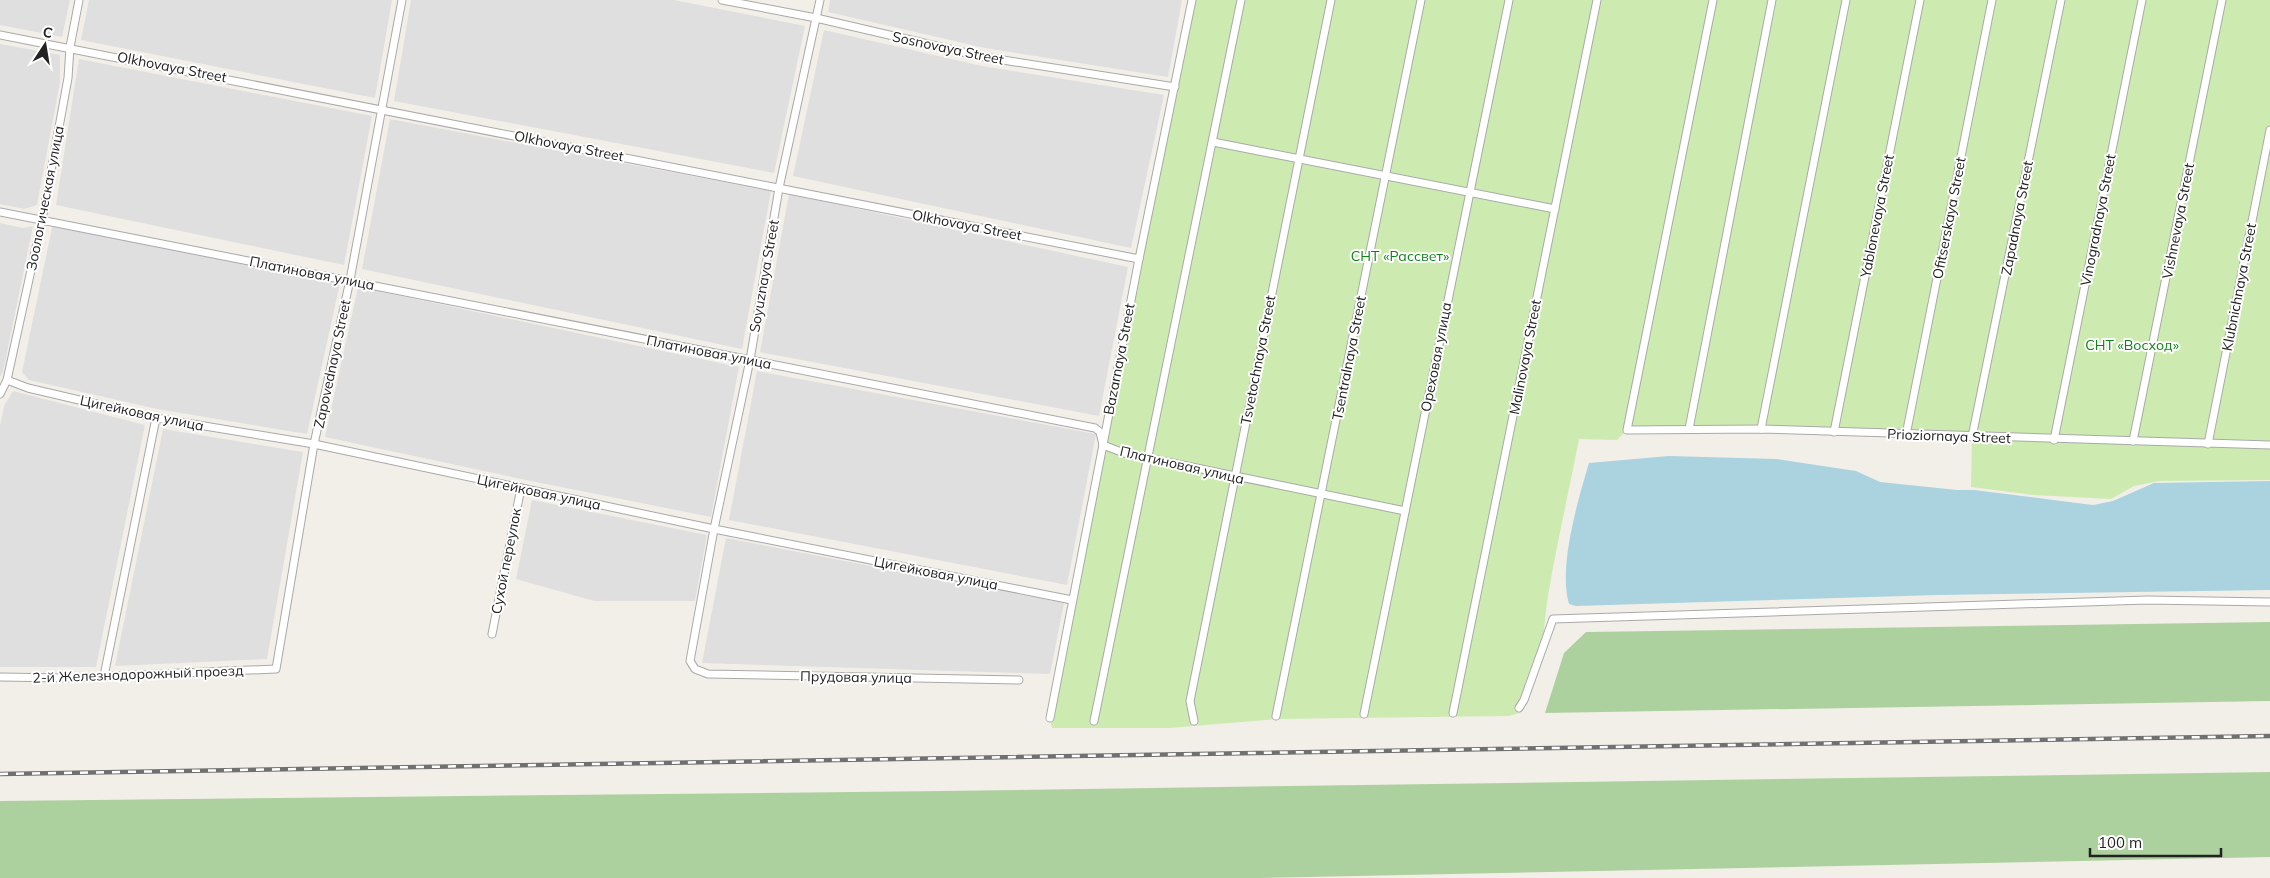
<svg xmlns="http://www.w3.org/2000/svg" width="2270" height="878" font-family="Mulish,sans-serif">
<rect width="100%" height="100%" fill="#f2efe9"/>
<!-- residential -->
<g fill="#e0dfdf">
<path d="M 0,0 L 70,0 L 62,37 L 0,25 Z"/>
<path d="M 89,0 L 392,0 L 375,98 L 81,40 Z"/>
<path d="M 411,0 L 674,0 L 805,26 L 774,173 L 394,101 Z"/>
<path d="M 830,0 L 1182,0 L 1168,77 L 985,48 L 828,12 Z"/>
<path d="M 824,30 L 982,66 L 1164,95 L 1131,248 L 793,176 Z"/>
<path d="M 0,44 L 60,55 L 60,82 L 37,205 L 24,209 L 0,204 Z"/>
<path d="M 79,59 L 372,116 L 344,265 L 56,205 Z"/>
<path d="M 390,119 L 771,191 L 742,349 L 362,269 Z"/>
<path d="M 789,194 L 1128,267 L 1099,416 L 760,352 Z"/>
<path d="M 0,223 L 23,228 L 33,226 L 3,372 L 0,377 Z"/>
<path d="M 53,223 L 340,283 L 307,434 L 157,409 L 29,380 L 22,372 Z"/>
<path d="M 358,287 L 739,367 L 711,517 L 526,480 L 325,437 Z"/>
<path d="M 757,371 L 1096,434 L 1067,585 L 729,520 Z"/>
<path d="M 13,391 L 145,425 L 96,667 L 0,667 L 0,426 L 4,406 Z"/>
<path d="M 163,429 L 303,452 L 267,659 L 115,666 Z"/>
<path d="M 532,500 L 707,535 L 695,601 L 594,601 L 516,579 Z"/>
<path d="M 726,538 L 1064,603 L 1050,674 L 702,663 Z"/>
</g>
<!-- grass -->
<path fill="#cdebb0" d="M 1192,0 L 2270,0 L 2270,480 L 2160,481 L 2134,486 L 2111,499 L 2033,495 L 1971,487 L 1972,437 L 1761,429 L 1627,430 L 1617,440 L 1579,439 C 1569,491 1557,543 1548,596 C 1542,634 1544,682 1519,713 L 1509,716 L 1277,719 L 1170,728 L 1052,728 L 1050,718 Z"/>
<!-- forest -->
<g fill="#add19e">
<path d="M 2270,622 L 2270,701 L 1545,713 L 1564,653 L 1586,632 Z"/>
<path d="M 2270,772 L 2270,857 L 1259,878 L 0,878 L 0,801 L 942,791 Z"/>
</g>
<!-- water -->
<path fill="#aad3df" d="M 1669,456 L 1776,459 L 1856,471 L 1880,482 L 1957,490 L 1974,490 L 2093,505 L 2113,501 L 2154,483 L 2270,481 L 2270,590 L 1938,595 L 1576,606 L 1569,604 C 1558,567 1578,500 1589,463 Z"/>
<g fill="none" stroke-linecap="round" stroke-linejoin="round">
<!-- street casing -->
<g stroke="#a9a9a9" stroke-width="9">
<g id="street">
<path d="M 722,0 L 816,18 L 984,57 L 1175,87"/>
<path d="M 820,0 L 779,188 L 750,360 L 714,529 L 690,661 L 695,669 L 708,674 L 1019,680"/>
<path d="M 1713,0 L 1627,430 L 1761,429 L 2270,445"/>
<path d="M 0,35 L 1139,259"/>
<path d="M 1213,142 L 1555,209"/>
<path d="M 0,212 L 1095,428 L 1100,432 L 1103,445 L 1124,453 L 1405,511"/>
<path d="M 7,380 L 28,388 L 156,418 L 314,444 L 714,529 L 1072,600"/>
<path d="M 0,394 L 7,380 L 42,220 L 68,78 L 70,47 L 79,0"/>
<path d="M 1689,429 L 1772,0"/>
<path d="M 1761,429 L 1846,0"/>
<path d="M 1834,432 L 1920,0"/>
<path d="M 1906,435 L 1992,0"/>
<path d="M 1972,437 L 2061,0"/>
<path d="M 2054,440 L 2142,0"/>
<path d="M 2133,441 L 2222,0"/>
<path d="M 2208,444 L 2270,130"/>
<path d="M 492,634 L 521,488"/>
<path d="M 104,676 L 156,418"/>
<path d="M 0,677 L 67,678 L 276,669 L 314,444 L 350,280 L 402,0"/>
<path d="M 1519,708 L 1524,700 L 1553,619 L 2147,600 L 2270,602"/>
<path d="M 1453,713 L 1597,0"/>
<path d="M 1364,714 L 1509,0"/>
<path d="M 1276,716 L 1421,0"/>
<path d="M 1050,718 L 1139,259 L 1192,0"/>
<path d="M 1094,721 L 1241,0"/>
<path d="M 1194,721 L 1190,701 L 1331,0"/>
</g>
</g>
<!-- street -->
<use href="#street" stroke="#fff" stroke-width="7"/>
<!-- rail casing -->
<g stroke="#707070" stroke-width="4.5">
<path id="rail" d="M 0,774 L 2270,736"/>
</g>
<!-- rail -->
<use href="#rail" stroke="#fff" stroke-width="2.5" stroke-dasharray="8" stroke-linecap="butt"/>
</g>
<g text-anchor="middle" stroke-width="4" stroke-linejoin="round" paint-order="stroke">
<!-- street labels -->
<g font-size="14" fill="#222" stroke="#fff">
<text transform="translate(948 48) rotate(12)" y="5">Sosnovaya Street</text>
<text transform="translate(172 67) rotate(11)" y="5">Olkhovaya Street</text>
<text transform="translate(569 146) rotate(11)" y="5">Olkhovaya Street</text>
<text transform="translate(45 198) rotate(-79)" y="5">Зоологическая улица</text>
<text transform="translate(1877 216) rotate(-79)" y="5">Yablonevaya Street</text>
<text transform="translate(1949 218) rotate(-79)" y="5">Ofitserskaya Street</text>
<text transform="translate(2017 218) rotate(-79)" y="5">Zapadnaya Street</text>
<text transform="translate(2098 220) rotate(-79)" y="5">Vinogradnaya Street</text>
<text transform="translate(2178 221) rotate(-79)" y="5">Vishnevaya Street</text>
<text transform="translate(967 225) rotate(11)" y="5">Olkhovaya Street</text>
<text transform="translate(312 273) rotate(11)" y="5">Платиновая улица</text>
<text transform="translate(764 276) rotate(-80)" y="5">Soyuznaya Street</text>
<text transform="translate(2239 287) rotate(-79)" y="5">Klubnichnaya Street</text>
<text transform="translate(709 352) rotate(11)" y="5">Платиновая улица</text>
<text transform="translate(1436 357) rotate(-79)" y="5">Ореховая улица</text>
<text transform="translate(1525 357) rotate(-79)" y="5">Malinovaya Street</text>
<text transform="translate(1349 358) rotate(-79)" y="5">Tsentralnaya Street</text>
<text transform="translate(1119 359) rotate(-79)" y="5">Bazarnaya Street</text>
<text transform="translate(1258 360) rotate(-79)" y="5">Tsvetochnaya Street</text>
<text transform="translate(332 364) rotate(-78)" y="5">Zapovednaya Street</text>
<text transform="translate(142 413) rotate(12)" y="5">Цигейковая улица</text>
<text transform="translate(1949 436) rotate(2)" y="5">Prioziornaya Street</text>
<text transform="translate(1182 465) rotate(13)" y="5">Платиновая улица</text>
<text transform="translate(539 492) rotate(12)" y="5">Цигейковая улица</text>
<text transform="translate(506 561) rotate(-79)" y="5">Сухой переулок</text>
<text transform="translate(936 573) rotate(11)" y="5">Цигейковая улица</text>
<text transform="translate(138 674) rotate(-2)" y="5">2-й Железнодорожный проезд</text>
<text transform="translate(856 677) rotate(1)" y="5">Прудовая улица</text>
</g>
<!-- park labels -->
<g font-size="14" fill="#0c8416" stroke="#fff">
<text x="1400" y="261">СНТ «Рассвет»</text>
<text x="2132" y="350">СНТ «Восход»</text>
</g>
</g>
<!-- north arrow -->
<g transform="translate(45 45) rotate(12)" stroke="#ffffff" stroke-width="4" paint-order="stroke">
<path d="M0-4L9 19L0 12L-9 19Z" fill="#222222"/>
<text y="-8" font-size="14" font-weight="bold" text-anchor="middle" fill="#222222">С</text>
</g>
<!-- scale -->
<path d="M2090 848v8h131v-8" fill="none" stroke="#222222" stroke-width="2.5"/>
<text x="2098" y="848" font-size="15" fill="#222222" stroke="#ffffff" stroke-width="4" paint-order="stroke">100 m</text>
</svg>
